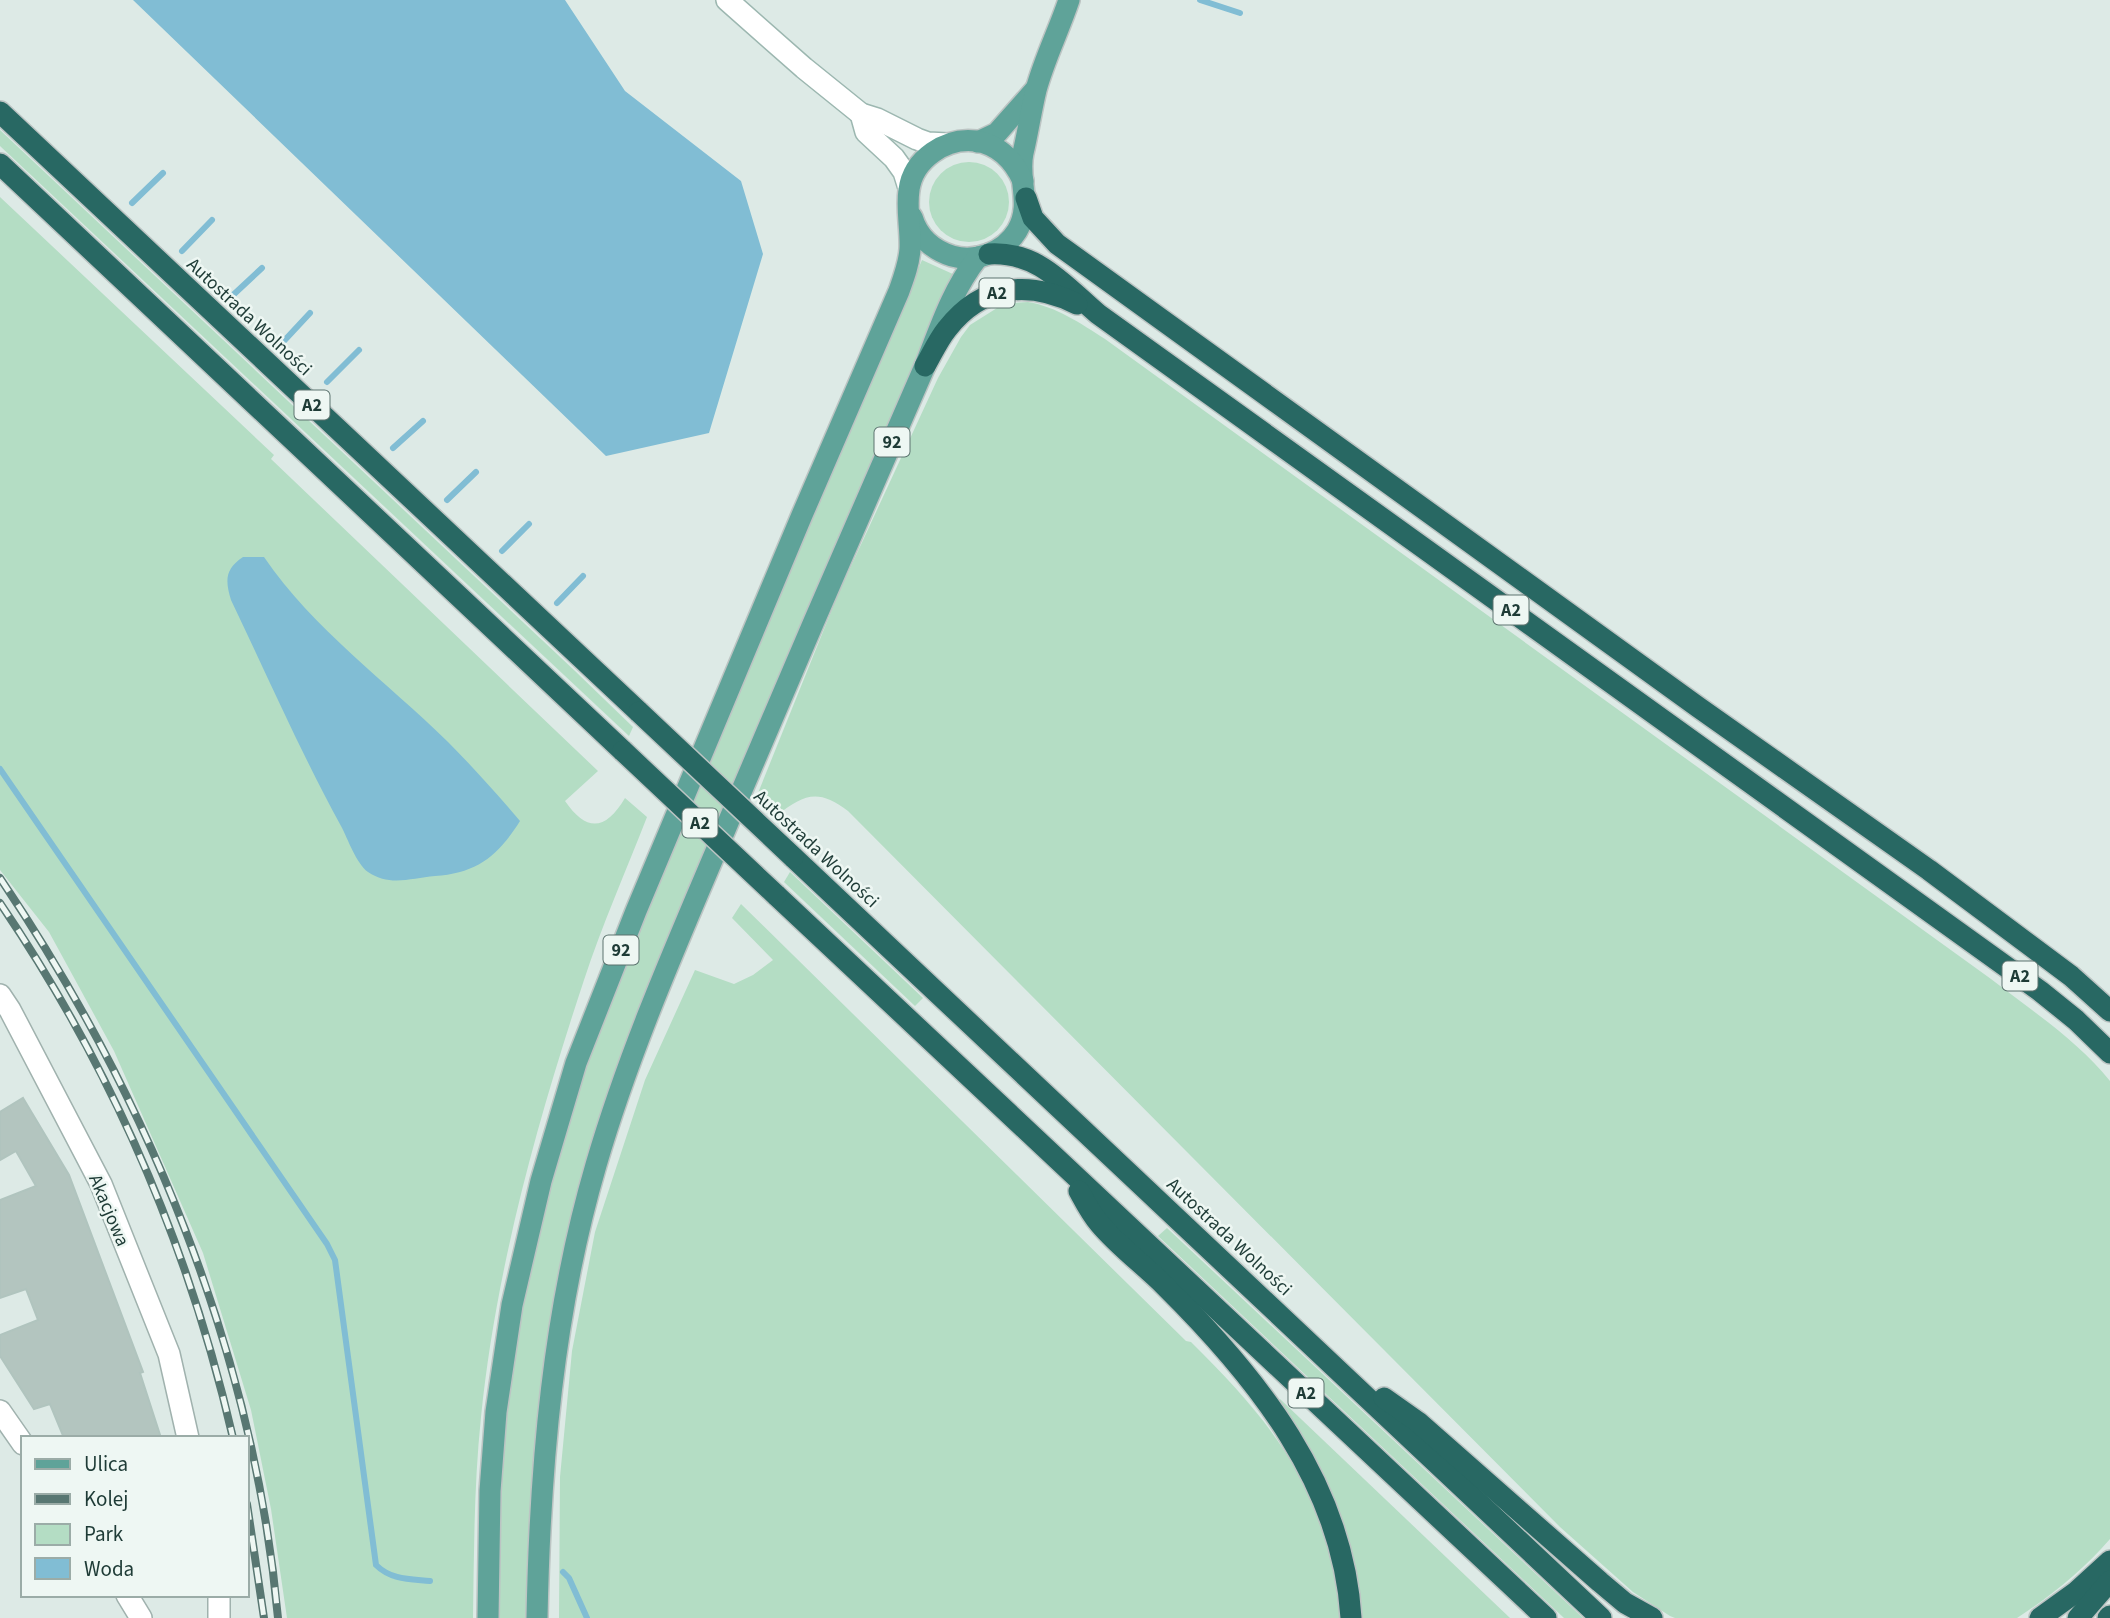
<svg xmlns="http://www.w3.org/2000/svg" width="2110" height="1618" font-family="'Source Sans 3',sans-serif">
<rect width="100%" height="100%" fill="#ddeae6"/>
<!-- green -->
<g fill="#b4ddc4">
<path d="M 0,130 L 575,671 L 633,727 L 629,736 L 0,146 Z"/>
<circle cx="969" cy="202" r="40"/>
<path d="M 0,197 L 274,455 L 271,459 L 598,771 L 565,801 C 587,833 606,830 625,798 L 647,817 C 626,871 602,925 584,980 C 537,1122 496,1269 481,1417 C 474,1484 474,1551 473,1618 L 287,1618 L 271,1509 L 251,1410 L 203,1253 L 114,1051 L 49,932 L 0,870 Z"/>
<path d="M 922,260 L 955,275 L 745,763 L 685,895 L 633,1025 L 556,1290 L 546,1350 L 535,1442 L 527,1555 L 526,1618 L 497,1618 L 499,1477 L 510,1366 L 537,1228 L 578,1086 L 670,848 Z"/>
<path d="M 1028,302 C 1057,307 1080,323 1105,339 L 1991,979 C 2032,1011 2077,1040 2110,1081 L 2110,1539 C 2083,1570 2051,1596 2017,1618 L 1675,1618 L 1670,1616 L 1633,1592 L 1560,1527 L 848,811 C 818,788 804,794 776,816 L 756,798 L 839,592 L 938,378 L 961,337 L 970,325 L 997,308 L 1013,303 Z"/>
<path d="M 790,872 L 923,998 L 915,1006 L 784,882 Z"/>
<path d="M 741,904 L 1186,1341 L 1191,1342 C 1277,1427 1328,1493 1340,1618 L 559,1618 L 560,1477 L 572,1351 L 595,1232 L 645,1080 L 695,970 L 734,984 L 753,975 L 773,960 L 732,918 Z"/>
<path d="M 1167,1228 L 1583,1618 L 1564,1618 L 1158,1236 Z"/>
<path d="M 1280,1399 L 1510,1618 L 1359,1618 L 1278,1405 Z"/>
</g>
<!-- water -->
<g fill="#81bdd4">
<path d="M 133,0 L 565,0 L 625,91 L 741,181 L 763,254 L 709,433 L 606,456 Z"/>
<path d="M 243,557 L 264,557 C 314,630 386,681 448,742 C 473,767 497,794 520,821 C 498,856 477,873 435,876 C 411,878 390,887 368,872 C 356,863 348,839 341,826 C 301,753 267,675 231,600 C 225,580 225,569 243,557 Z"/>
</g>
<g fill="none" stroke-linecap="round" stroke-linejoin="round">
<!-- stream -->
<g stroke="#81bdd4" stroke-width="6">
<path d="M 1200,0 L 1240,13"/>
<path d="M 132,203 L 163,173"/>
<path d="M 182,251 L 212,220"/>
<path d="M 232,296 L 262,268"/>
<path d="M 283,342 L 310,313"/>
<path d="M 327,382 L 359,350"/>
<path d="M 393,448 L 423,421"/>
<path d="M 447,500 L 476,472"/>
<path d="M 502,551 L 529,524"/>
<path d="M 557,603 L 583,576"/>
<path d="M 0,769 L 327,1244 L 335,1260 L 376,1565 C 391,1580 410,1579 430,1581"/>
<path d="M 563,1572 L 569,1578 L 587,1618"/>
</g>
</g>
<!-- building -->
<path fill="#b3c5bf" stroke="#b0c4be" stroke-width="2" d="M 23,1098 L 69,1175 L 143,1372 L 140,1373 L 161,1438 L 64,1438 L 50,1404 L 34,1409 L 0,1356 L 0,1335 L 38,1320 L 26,1289 L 0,1298 L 0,1200 L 36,1186 L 16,1151 L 0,1160 L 0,1112 Z"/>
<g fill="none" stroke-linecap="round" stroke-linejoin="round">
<!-- street casing -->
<g stroke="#a0b2ae" stroke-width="24">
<g id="street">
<path d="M 0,995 L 10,1010 L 101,1184 L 169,1354 L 188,1438"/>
<path d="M 0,1411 L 23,1444"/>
<path d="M 127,1595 L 141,1618"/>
<path d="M 219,1618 L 219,1595"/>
</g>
</g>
<!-- secondary casing -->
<g stroke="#9cb7b0" stroke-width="24">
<g id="secondary">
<path d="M 727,0 L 804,68 L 861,114 L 877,119 L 917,139 L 928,143 L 948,144"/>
<path d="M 861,114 L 866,132 L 894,158 L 904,172 L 909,188"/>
</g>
</g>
<!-- primary casing -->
<g stroke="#bcc4c3" stroke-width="24">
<g id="primary">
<path d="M 978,142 L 997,133 L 1035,90"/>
<path d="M 912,217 C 918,237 933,250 952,256 C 976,263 1004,252 1017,231 C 1033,204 1017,180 1023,153 C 1028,132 1031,111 1036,90 C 1044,60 1059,30 1069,0"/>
<path d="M 488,1618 L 490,1491 L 496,1412 L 512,1305 L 541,1181 L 576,1063 L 636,911 L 802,515 L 899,291 C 904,277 909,264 910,249 C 911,230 906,209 909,190 C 913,159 946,137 976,141 C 999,145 1014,161 1023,181"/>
<path d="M 537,1618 C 540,1465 553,1312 596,1165 C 631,1045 682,932 730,818 C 794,667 859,516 925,366 C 940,328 952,290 978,257"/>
</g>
</g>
<!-- highway casing -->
<g stroke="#bcc4c3" stroke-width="24">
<g id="highway">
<path d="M 0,112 L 639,712"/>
<path d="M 0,164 L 623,751"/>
<path d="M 1026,198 L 1033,218 L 1057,244 L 1698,707 L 1929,870 L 2071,976 L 2110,1011"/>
<path d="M 989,254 C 1038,251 1064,285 1098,314 L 2040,991 L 2076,1020 L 2110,1053"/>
<path d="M 925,366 C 932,354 938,340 947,329 C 982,284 1029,280 1077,304"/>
<path d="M 793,857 L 1601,1618"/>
<path d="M 776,895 L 1546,1618"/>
<path d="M 1079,1191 C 1085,1202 1091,1214 1099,1223 C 1118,1246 1144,1265 1165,1286 C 1257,1377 1343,1484 1351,1618"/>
<path d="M 1384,1398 L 1418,1422 L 1600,1582 L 1625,1603 L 1652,1618"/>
<path d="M 2040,1618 L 2076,1592 L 2110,1561"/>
<path d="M 2078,1618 L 2110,1581"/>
<path d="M 2108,1618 L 2110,1616"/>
</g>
</g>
<!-- street -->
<use href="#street" stroke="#fff" stroke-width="21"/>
<!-- secondary -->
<use href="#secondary" stroke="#fff" stroke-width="21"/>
<!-- primary -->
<use href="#primary" stroke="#5fa399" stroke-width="21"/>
<!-- highway -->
<use href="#highway" stroke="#286863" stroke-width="21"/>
<!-- rail casing -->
<g stroke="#587772" stroke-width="8">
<g id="rail">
<path d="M 0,878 C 148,1097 254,1353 278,1618"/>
<path d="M 0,903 C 110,1065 189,1246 233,1438"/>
<path d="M 247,1504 L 264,1618"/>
</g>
</g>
<!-- rail -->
<use href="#rail" stroke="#eef7f3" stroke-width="5" stroke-dasharray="16" stroke-linecap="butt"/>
<!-- highway-bridge casing -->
<g stroke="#bcc4c3" stroke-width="24" stroke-linecap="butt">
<g id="highway-bridge">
<path d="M 639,712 L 793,857"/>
<path d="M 623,751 L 776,895"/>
</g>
</g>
<!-- highway-bridge -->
<use href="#highway-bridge" stroke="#286863" stroke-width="21"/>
</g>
<g text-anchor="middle" stroke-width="5" stroke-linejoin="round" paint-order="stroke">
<!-- shield labels -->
<g fill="#eef7f3" stroke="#5c736f" stroke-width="2">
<rect x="979.5" y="278.5" width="35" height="29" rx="5"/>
<rect x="294.5" y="390.5" width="35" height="29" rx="5"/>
<rect x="874.5" y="427.5" width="35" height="29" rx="5"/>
<rect x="1493.5" y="595.5" width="35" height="29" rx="5"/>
<rect x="682.5" y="808.5" width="35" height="29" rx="5"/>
<rect x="603.5" y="935.5" width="35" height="29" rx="5"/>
<rect x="2002.5" y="961.5" width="35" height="29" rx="5"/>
<rect x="1288.5" y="1378.5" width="35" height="29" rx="5"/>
</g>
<g font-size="18" font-weight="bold" fill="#1e3b36">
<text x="997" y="299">A2</text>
<text x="312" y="411">A2</text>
<text x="892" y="448">92</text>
<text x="1511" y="616">A2</text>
<text x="700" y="829">A2</text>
<text x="621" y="956">92</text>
<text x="2020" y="982">A2</text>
<text x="1306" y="1399">A2</text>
</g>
<!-- street labels -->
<g font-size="19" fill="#1e3b36" stroke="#eef7f3">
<text transform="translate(250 316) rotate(43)" y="7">Autostrada Wolności</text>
<text transform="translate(817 848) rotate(43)" y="7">Autostrada Wolności</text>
<text transform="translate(110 1210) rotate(67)" y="7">Akacjowa</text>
<text transform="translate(1230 1236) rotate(43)" y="7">Autostrada Wolności</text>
</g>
</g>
<!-- legend -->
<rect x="21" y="1436" width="228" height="161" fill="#eef7f3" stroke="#9baca7" stroke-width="2"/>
<rect x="35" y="1459" width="35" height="10" fill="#5fa399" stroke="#9baca7" stroke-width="2"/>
<text x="84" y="1471" font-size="21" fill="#1e3b36">Ulica</text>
<rect x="35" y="1494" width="35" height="10" fill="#587772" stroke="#9baca7" stroke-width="2"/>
<text x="84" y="1506" font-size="21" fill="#1e3b36">Kolej</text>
<rect x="35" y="1524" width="35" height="21" fill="#b4ddc4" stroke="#9baca7" stroke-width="2"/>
<text x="84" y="1541" font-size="21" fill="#1e3b36">Park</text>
<rect x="35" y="1558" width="35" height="21" fill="#81bdd4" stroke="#9baca7" stroke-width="2"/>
<text x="84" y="1576" font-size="21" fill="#1e3b36">Woda</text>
</svg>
